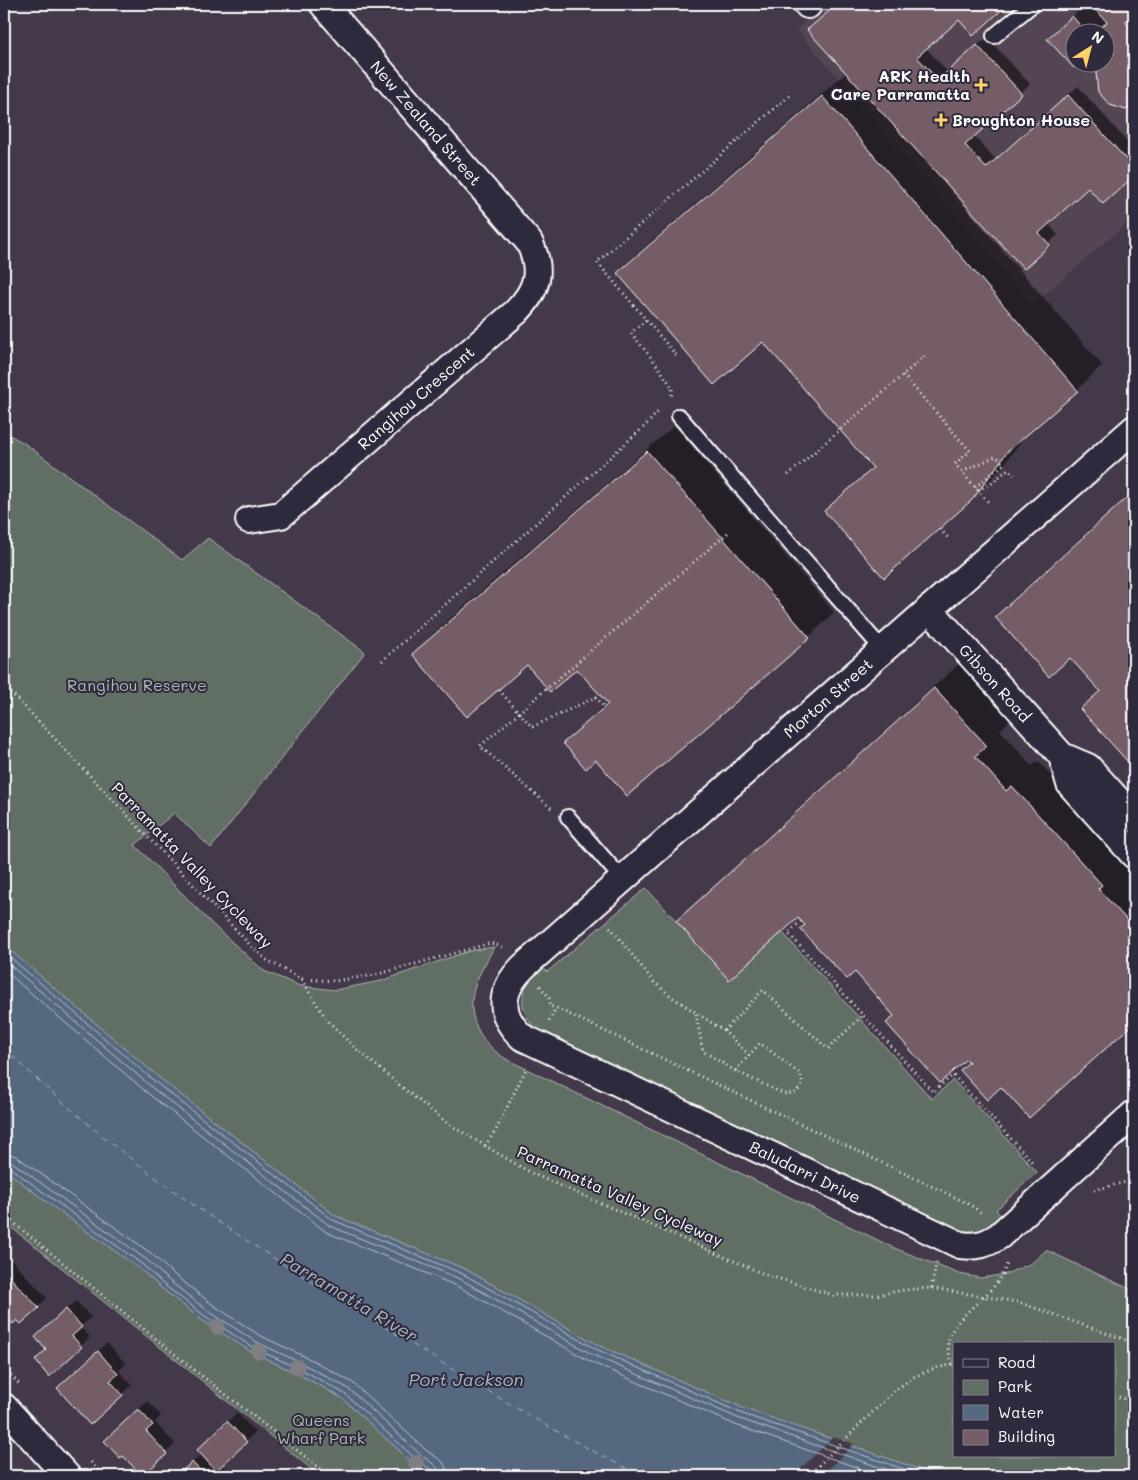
<svg xmlns="http://www.w3.org/2000/svg" width="1138" height="1480" font-family="Mali,sans-serif">
<rect width="100%" height="100%" fill="#44394a"/>
<filter id="ink" filterUnits="userSpaceOnUse"><feTurbulence type="fractalNoise" baseFrequency=".02" numOctaves="2"/><feDisplacementMap in="SourceGraphic" scale="10" xChannelSelector="R" yChannelSelector="G"/><feConvolveMatrix kernelMatrix="1 2 1 2 8 2 1 2 1" color-interpolation-filters="sRGB"/></filter>
<g filter="url(#ink)">
<!-- built -->
<path fill="#534453" fill-rule="evenodd" d="M 824,4 L 1134,4 L 1134,217 L 1033,305 L 796,29 ZM 1076,32 L 1106,32 L 1106,62 L 1076,62 Z"/>
<!-- green -->
<g fill="#616e64" stroke="#b0b6b2" fill-rule="evenodd">
<path d="M 4,432 L 24,443 L 182,560 L 208,538 L 365,652 L 211,848 L 174,813 L 135,845 L 213,925 L 264,971 L 300,986 L 335,990 L 381,981 L 469,951 L 494,947 C 488,960 479,972 475,986 C 465,1016 480,1043 506,1059 L 892,1247 L 959,1274 L 981,1278 L 1006,1274 L 1032,1263 L 1046,1250 L 1134,1291 L 1134,1476 L 939,1476 L 745,1409 L 600,1346 L 465,1269 L 336,1216 L 163,1081 L 4,945 ZM 954,1344 L 1114,1344 L 1114,1456 L 954,1456 Z"/>
<path d="M 646,888 L 729,979 L 782,932 L 932,1099 L 953,1080 L 1037,1172 L 996,1210 L 1001,1216 C 987,1228 979,1234 959,1231 L 536,1029 C 515,1006 520,986 542,966 L 547,972 Z"/>
<path d="M 4,1169 L 52,1206 L 140,1269 L 160,1287 L 202,1320 L 250,1351 L 308,1379 L 342,1398 L 415,1465 L 432,1476 L 320,1476 L 11,1227 L 4,1235 Z"/>
</g>
<!-- water -->
<path fill="#546880" stroke="#98a4b3" d="M 4,945 L 163,1081 L 336,1216 L 465,1269 L 600,1346 L 745,1409 L 939,1476 L 432,1476 L 415,1465 L 342,1398 L 308,1379 L 250,1351 L 202,1320 L 160,1287 L 140,1269 L 52,1206 L 4,1169 Z"/>
<!-- pier -->
<path fill="#44394a" d="M 833,1437 L 854,1444 L 822,1476 L 793,1476 Z"/>
<!-- shadow -->
<g fill="#0007">
<path d="M 838,4 L 1006,4 L 973,34 L 959,18 L 926,48 L 948,72 L 987,37 L 1030,84 L 974,136 L 996,160 L 1078,86 L 1134,149 L 1134,174 L 1103,202 L 1089,186 L 1048,223 L 1058,235 L 1024,267 L 942,177 L 940,178 L 1102,365 L 1077,390 L 1026,435 L 998,472 L 972,498 L 826,511 L 873,467 L 763,341 L 619,273 L 644,248 L 847,72 L 818,21 Z"/>
<path d="M 1085,4 L 1134,4 L 1134,107 L 1106,62 L 1106,32 L 1076,32 L 1074,67 L 1049,39 Z"/>
<path d="M 674,426 L 834,612 L 809,637 L 596,759 L 564,743 L 608,702 L 577,667 L 414,654 L 439,628 Z"/>
<path d="M 1134,490 L 1134,757 L 1129,761 L 1082,709 L 1101,690 L 1070,656 L 996,617 L 1022,591 Z"/>
<path d="M 960,663 L 1011,719 L 1000,730 L 1032,766 L 1038,761 L 1126,859 L 1122,862 L 1134,875 L 1134,1022 L 1029,1116 L 1001,1085 L 966,1057 L 896,1015 L 855,970 L 798,916 L 678,921 L 703,896 Z"/>
<path d="M 7,1255 L 47,1298 L 38,1307 L 13,1322 L 4,1311 L 4,1258 Z"/>
<path d="M 76,1301 L 91,1317 L 80,1327 L 90,1337 L 81,1346 L 48,1349 L 45,1328 Z"/>
<path d="M 107,1343 L 126,1364 L 119,1371 L 132,1385 L 91,1423 L 68,1379 Z"/>
<path d="M 148,1401 L 161,1416 L 155,1422 L 175,1444 L 142,1475 L 115,1432 Z"/>
<path d="M 237,1413 L 255,1432 L 222,1464 L 234,1476 L 177,1476 L 202,1454 L 198,1450 Z"/>
<path d="M 7,1468 L 14,1476 L 4,1476 L 4,1470 Z"/>
<path d="M 265,1472 L 269,1476 L 260,1476 Z"/>
</g>
<g fill="none" stroke-linecap="round" stroke-linejoin="round">
<!-- shore -->
<g stroke="#bbc3cc" stroke-width="1">
<path d="M 4,952 L 159,1085 L 333,1220 L 463,1274 L 598,1350 L 743,1414 L 924,1476"/>
<path d="M 4,960 L 155,1090 L 330,1226 L 460,1279 L 595,1356 L 740,1419 L 905,1476"/>
<path d="M 4,970 L 151,1096 L 326,1232 L 457,1286 L 593,1363 L 738,1426 L 882,1476"/>
<path d="M 4,1152 L 16,1156 L 152,1254 L 172,1273 L 213,1305 L 259,1335 L 316,1362 L 353,1383 L 427,1451 L 442,1461 L 446,1468 L 448,1476"/>
<path d="M 4,1160 L 12,1162 L 147,1260 L 167,1279 L 208,1311 L 255,1341 L 313,1369 L 349,1389 L 422,1456 C 430,1462 439,1465 440,1476"/>
<path d="M 4,1166 L 9,1167 L 143,1265 L 163,1284 L 205,1316 L 252,1347 L 310,1374 L 345,1394 L 418,1461 L 432,1470 L 434,1476"/>
</g>
<!-- ferry -->
<path stroke="#aab4c0" stroke-width="1" stroke-dasharray="6 5" stroke-linecap="butt" d="M 4,1048 C 65,1107 131,1162 201,1210 C 263,1253 327,1291 391,1331 C 473,1382 555,1434 642,1476"/>
</g>
<!-- building -->
<g fill="#755d68" stroke="#fff">
<path d="M 837,4 L 1008,4 L 973,36 L 959,20 L 917,57 L 938,80 L 977,45 L 1022,94 L 965,145 L 986,168 L 1068,95 L 1134,168 L 1134,176 L 1103,204 L 1088,188 L 1039,233 L 1050,245 L 1024,269 L 807,30 Z"/>
<path d="M 1090,4 L 1134,4 L 1134,13 L 1125,22 L 1134,31 L 1134,109 L 1132,105 L 1126,110 L 1110,105 L 1098,92 L 1096,73 L 1100,69 L 1094,62 L 1106,62 L 1106,32 L 1096,32 L 1107,22 Z"/>
<path d="M 1072,16 L 1086,32 L 1076,32 L 1076,62 L 1080,62 L 1074,68 L 1047,39 Z"/>
<path d="M 822,96 L 1078,391 L 1007,452 L 973,499 L 884,578 L 824,511 L 873,468 L 763,342 L 714,385 L 617,273 Z"/>
<path d="M 647,451 L 810,638 L 627,796 L 596,760 L 586,769 L 563,743 L 608,704 L 577,669 L 550,692 L 527,665 L 467,717 L 412,654 Z"/>
<path d="M 1134,491 L 1134,758 L 1129,763 L 1080,709 L 1100,691 L 1070,658 L 1049,677 L 995,617 Z"/>
<path d="M 934,688 L 987,746 L 975,756 L 1006,791 L 1012,786 L 1102,885 L 1098,889 L 1128,921 L 1134,915 L 1134,1023 L 1029,1118 L 1001,1087 L 987,1100 L 960,1070 L 969,1062 L 966,1059 L 940,1083 L 886,1023 L 894,1016 L 855,972 L 847,979 L 800,929 L 805,925 L 798,918 L 729,980 L 676,921 Z"/>
<path d="M 4,1271 L 39,1308 L 21,1324 L 17,1320 L 13,1324 L 4,1313 Z"/>
<path d="M 66,1309 L 82,1327 L 72,1336 L 82,1347 L 49,1377 L 35,1360 L 46,1350 L 35,1337 Z"/>
<path d="M 98,1351 L 118,1374 L 110,1381 L 123,1395 L 90,1425 L 57,1388 Z"/>
<path d="M 138,1409 L 153,1425 L 146,1431 L 167,1454 L 142,1476 L 123,1456 L 120,1458 L 104,1441 Z"/>
<path d="M 227,1421 L 247,1442 L 216,1471 L 197,1450 Z"/>
<path d="M 192,1462 L 205,1476 L 176,1476 Z"/>
</g>
<g fill="none" stroke-linecap="round" stroke-linejoin="round">
<!-- service casing -->
<g stroke="#fff" stroke-width="18">
<g id="service">
<path d="M 994,36 L 1033,4"/>
<path d="M 679,416 L 883,650"/>
<path d="M 568,817 L 622,879"/>
</g>
</g>
<!-- minor casing -->
<g stroke="#fff" stroke-width="30">
<g id="minor">
<path d="M 807,4 L 808,5"/>
<path d="M 1134,429 L 523,967 C 500,990 497,1014 522,1037 L 960,1245 C 976,1247 985,1245 999,1236 L 1134,1114"/>
<path d="M 249,520 L 281,515 L 516,312 C 538,290 543,270 529,242 L 323,4"/>
<path d="M 929,609 L 1062,756 L 1088,767 L 1134,818"/>
<path d="M 1062,756 L 1070,784 L 1134,855"/>
<path d="M 4,1407 L 67,1476"/>
</g>
</g>
<!-- path -->
<g stroke="#fff" stroke-width="3" stroke-dasharray="1 4" stroke-linecap="butt">
<path d="M 646,320 L 631,333 L 654,361 L 672,387 L 672,394 L 670,398"/>
<path d="M 676,355 L 597,262 L 790,95"/>
<path d="M 903,375 L 970,451 L 955,464 L 989,503"/>
<path d="M 962,472 L 996,456 L 1004,464 L 975,487"/>
<path d="M 788,475 L 925,356"/>
<path d="M 978,490 L 992,483 L 1008,469 L 1014,475"/>
<path d="M 940,529 L 949,539"/>
<path d="M 382,661 L 645,426 L 658,412"/>
<path d="M 4,685 L 251,946 L 267,960 L 301,979 L 327,1020 L 354,1047 L 404,1089 L 450,1125 L 533,1174 L 764,1274 L 833,1295 L 877,1295 L 904,1290 L 931,1288 L 1018,1302 L 1134,1343"/>
<path d="M 499,690 L 532,727 L 596,697 L 604,707"/>
<path d="M 551,808 L 480,746 L 730,531"/>
<path d="M 801,921 L 788,933 L 933,1092 L 953,1075 L 1033,1163"/>
<path d="M 610,927 L 654,982 L 672,997 L 724,1031 L 749,1055"/>
<path d="M 302,979 L 335,981 L 375,975 L 491,943 L 505,948"/>
<path d="M 540,986 L 549,997 L 550,1006 L 556,1008 L 969,1204 L 983,1214"/>
<path d="M 696,1014 L 703,1051 L 735,1071 L 784,1094 L 796,1093 L 803,1084 L 800,1074 L 760,1043 L 735,1071"/>
<path d="M 549,1021 L 556,1008"/>
<path d="M 1130,1027 L 1134,1032"/>
<path d="M 724,1031 L 763,990 L 828,1049 L 863,1015"/>
<path d="M 485,1146 L 496,1130 L 526,1069"/>
<path d="M 1094,1190 L 1134,1180"/>
<path d="M 4,1215 L 193,1369 L 330,1476"/>
<path d="M 931,1288 L 937,1262"/>
<path d="M 952,1364 C 951,1359 948,1351 948,1345 C 948,1320 988,1299 1000,1278 C 1003,1274 1005,1268 1007,1264"/>
<path d="M 4,1368 L 19,1384"/>
<path d="M 1114,1396 L 1134,1401"/>
<path d="M 91,1462 L 104,1476"/>
<path d="M 808,1476 L 895,1390 L 914,1377 L 933,1369 L 954,1364"/>
</g>
<!-- service -->
<use href="#service" stroke="#2f2a3d" stroke-width="14"/>
<!-- minor -->
<use href="#minor" stroke="#2f2a3d" stroke-width="26"/>
</g>
<!-- trees -->
<g fill="#7f7e83">
<circle cx="217" cy="1327" r="8"/>
<circle cx="259" cy="1351" r="8"/>
<circle cx="297" cy="1367" r="8"/>
<circle cx="416" cy="1463" r="8"/>
</g>
</g>
<!-- markers -->
<g fill="#ffd166" stroke="#2f2a3d" stroke-width="2">
<path d="M978.5 77.5h5v5h5v5h-5v5h-5v-5h-5v-5h5z"/>
<path d="M938.5 112.5h5v5h5v5h-5v5h-5v-5h-5v-5h5z"/>
</g>
<g text-anchor="middle" stroke-width="4" stroke-linejoin="round" paint-order="stroke">
<!-- poi labels -->
<g font-size="16" font-weight="bold" fill="#fff" stroke="#2f2a3d" text-anchor="end">
<text x="970" y="82">ARK Health<tspan x="970" dy="18">Care Parramatta</tspan></text>
<text x="952" y="126" text-anchor="start">Broughton House</text>
</g>
<!-- street labels -->
<g font-size="16" fill="#fff" stroke="#2f2a3d">
<text transform="translate(426 123) rotate(49)" y="6">New Zealand Street</text>
<text transform="translate(416 398) rotate(-41)" y="6">Rangihou Crescent</text>
<text transform="translate(995 683) rotate(48)" y="6">Gibson Road</text>
<text transform="translate(828 698) rotate(-41)" y="6">Morton Street</text>
<text transform="translate(192 865) rotate(46)" y="6">Parramatta Valley Cycleway</text>
<text transform="translate(805 1172) rotate(26)" y="6">Baludarri Drive</text>
<text transform="translate(620 1196) rotate(24)" y="6">Parramatta Valley Cycleway</text>
</g>
<!-- park labels -->
<g font-size="16" fill="#b0b6b2" stroke="#2f2a3d">
<text x="137" y="691">Rangihou Reserve</text>
<text x="321" y="1426">Queens<tspan x="321" dy="18">Wharf Park</tspan></text>
</g>
<!-- water labels -->
<g font-size="18" font-style="italic" fill="#aab4c0" stroke="#2f2a3d">
<text transform="translate(349 1298) rotate(31)" y="6">Parramatta River</text>
<text x="466" y="1386">Port Jackson</text>
</g>
</g>
<!-- margin -->
<rect width="1138" height="1480" fill="none" stroke="#2f2a3d" stroke-width="20"/>
<rect x="10" y="10" width="1118" height="1460" fill="none" stroke="#fff" stroke-width="2" filter="url(#ink)"/>
<!-- legend -->
<rect x="953" y="1342" width="162" height="115" fill="#2f2a3d" stroke="#827f8b"/>
<rect x="963" y="1359" width="25" height="8" fill="#2f2a3d" stroke="#827f8b"/>
<text x="998" y="1368" font-size="15" fill="#ffffff">Road</text>
<rect x="963" y="1380" width="25" height="15" fill="#616e64" stroke="#827f8b"/>
<text x="998" y="1392" font-size="15" fill="#ffffff">Park</text>
<rect x="963" y="1405" width="25" height="15" fill="#546880" stroke="#827f8b"/>
<text x="998" y="1418" font-size="15" fill="#ffffff">Water</text>
<rect x="963" y="1430" width="25" height="15" fill="#755d68" stroke="#827f8b"/>
<text x="998" y="1442" font-size="15" fill="#ffffff">Building</text>
<!-- north arrow -->
<g transform="translate(1090 48) rotate(36)"><circle r="24" fill="#2f2a3d" stroke="#827f8b"/>
<path d="M0-4L9 19L0 12L-9 19Z" fill="#ffd166"/>
<text y="-8" font-size="14" font-weight="bold" text-anchor="middle" fill="#ffffff">N</text>
</g>
</svg>
